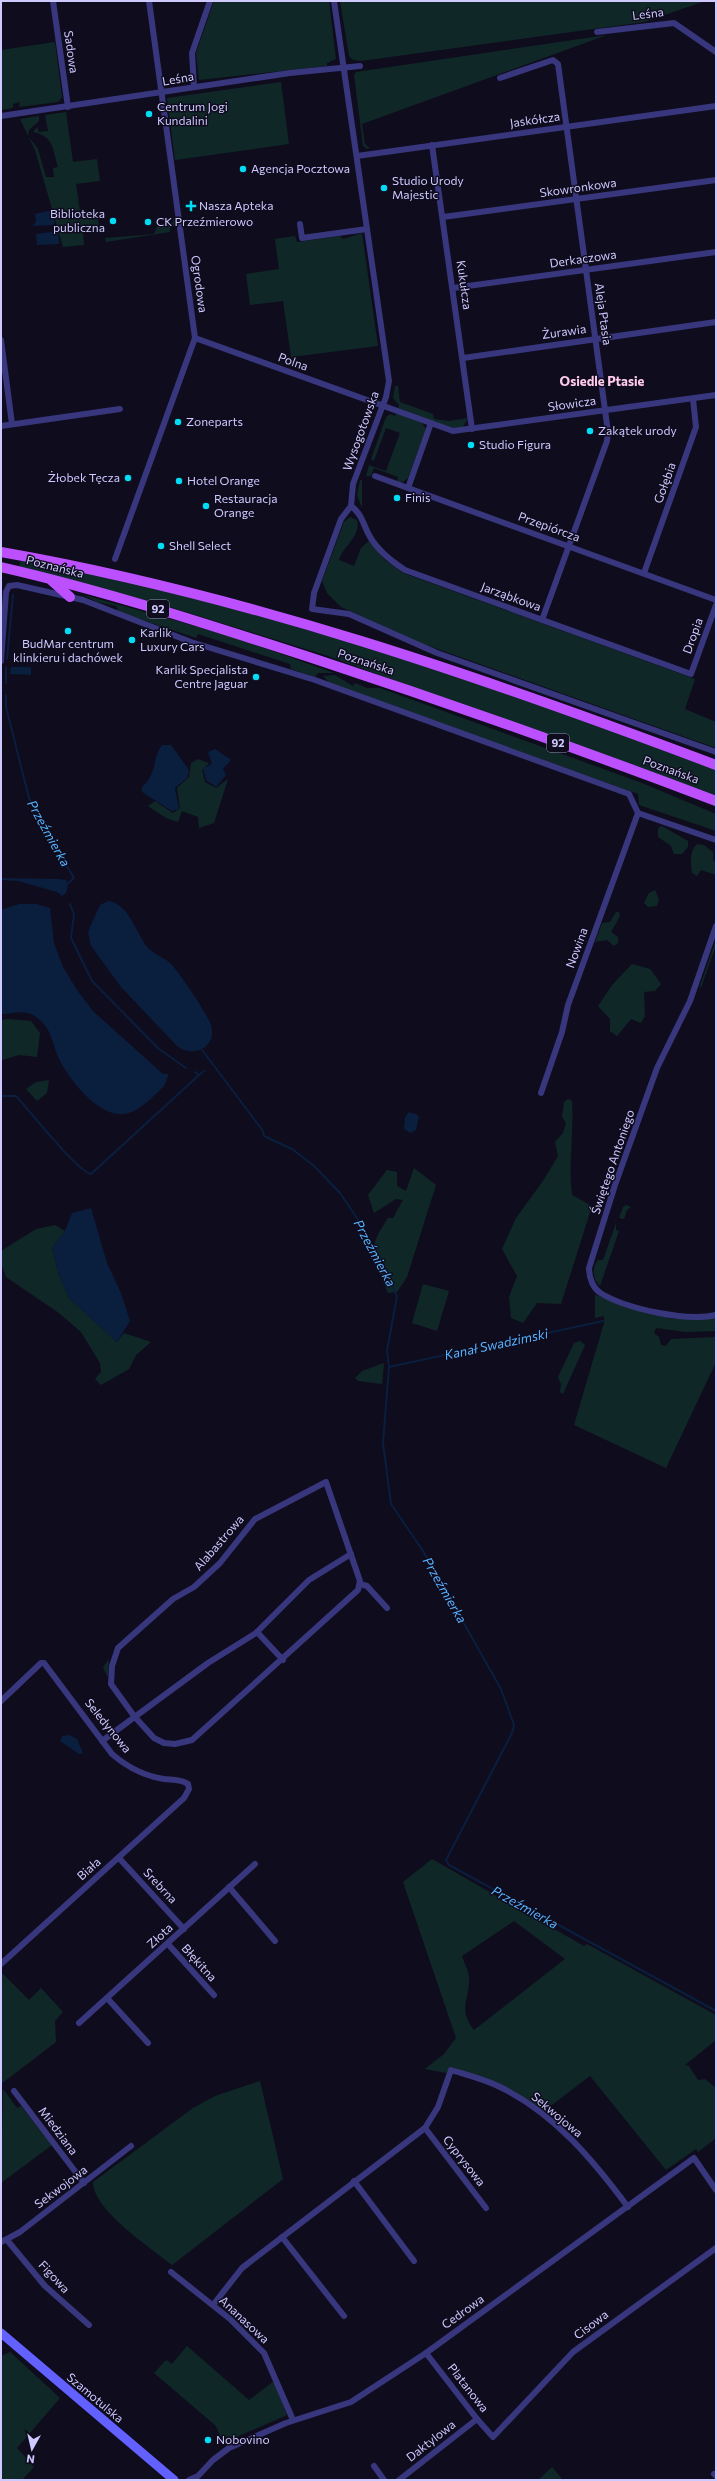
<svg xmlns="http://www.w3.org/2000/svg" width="717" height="2481" font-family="Commissioner,sans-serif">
<rect width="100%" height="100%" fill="#0f0c1e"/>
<!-- green -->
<g fill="#0f2827" fill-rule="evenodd">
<path d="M 214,1 L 329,1 L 336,59 L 327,63 L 327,66 L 199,80 L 196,53 Z"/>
<path d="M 340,1 L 705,1 L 644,22 L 361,61 L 353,60 L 349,56 Z"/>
<path d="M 607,35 L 362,124 L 365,144 L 370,148 L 367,149 L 363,146 L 354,75 L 356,72 Z"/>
<path d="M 55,42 L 62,97 L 58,102 L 19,107 L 20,102 L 13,104 L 13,108 L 1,110 L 1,50 Z"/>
<path d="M 281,82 L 289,144 L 175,160 L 167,98 Z"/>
<path d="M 66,112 L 73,162 L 97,159 L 100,181 L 76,184 L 81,218 L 98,216 L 99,229 L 83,231 L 84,245 L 63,247 L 35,150 L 20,119 L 39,116 L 39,121 L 29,130 L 28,136 L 38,149 L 46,177 L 54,177 L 53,168 L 58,167 C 52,147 54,137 33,132 L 37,127 L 39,132 L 48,131 L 45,115 Z"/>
<path d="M 174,219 L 175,226 L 170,228 L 170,232 L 106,242 L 105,238 L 154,234 L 158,225 L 172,223 Z"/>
<path d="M 362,233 L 378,346 L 291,357 L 283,301 L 250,305 L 246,274 L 279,269 L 275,239 L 295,236 L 297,242 L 340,236 L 343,239 Z"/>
<path d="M 395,386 L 398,386 L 400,402 L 433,414 L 434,419 L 449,421 L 468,418 L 463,427 L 452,428 L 398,408 L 399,405 L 393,398 Z"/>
<path d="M 397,413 L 422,423 L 426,429 L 408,478 L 403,482 L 397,482 L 398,477 L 374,468 L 371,476 L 366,476 L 369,465 L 386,471 L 400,433 L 386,428 L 374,461 L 371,459 L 386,417 L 390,414 L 395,416 Z"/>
<path d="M 360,480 L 362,480 L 362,508 L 357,495 Z"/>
<path d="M 350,517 L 357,520 C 361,537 343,546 339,560 L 354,566 L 361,548 L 369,541 L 385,560 L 403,573 L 695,679 L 685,709 L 716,722 L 716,748 L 418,642 L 341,607 L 327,593 L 322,581 L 344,522 Z"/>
<path d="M 21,559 C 156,584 290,620 420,663 C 519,696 617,733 716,768 L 716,798 L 325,655 L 170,607 L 19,568 Z"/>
<path d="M 84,595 L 234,637 L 334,673 L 318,673 L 315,677 L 291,669 L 290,664 L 198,634 L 196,638 L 119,612 L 116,606 L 97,602 Z"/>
<path d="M 335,675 L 353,686 L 355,683 L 367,688 L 380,688 L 642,783 L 716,814 L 716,831 L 639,805 L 638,794 L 330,683 L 323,676 Z"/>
<path d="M 198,759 L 209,763 L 202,770 L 205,782 L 216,788 L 228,779 L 214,823 L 199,828 L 198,817 L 182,811 L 178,822 L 166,818 L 148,806 L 155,801 L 173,813 L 180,808 L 177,788 L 189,777 L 191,763 Z"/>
<path d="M 662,826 L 688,841 L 688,847 L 682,854 L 674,854 L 671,846 L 658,837 L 658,828 Z"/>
<path d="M 697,844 L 704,845 L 713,852 L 713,860 L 716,862 L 716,875 L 701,870 L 697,876 L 692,873 C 691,862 689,852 697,844 Z"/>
<path d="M 655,890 L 659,899 L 657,906 L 648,907 L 644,903 L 649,893 Z"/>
<path d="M 616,912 L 619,912 L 620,916 L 611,932 L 618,937 L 618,943 L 614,946 L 607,940 L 595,942 L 602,923 L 610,922 Z"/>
<path d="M 716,940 L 716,945 L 701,988 L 700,986 Z"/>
<path d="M 632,964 L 650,969 L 661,984 L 655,991 L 644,992 L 645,1016 L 641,1023 L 631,1019 L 617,1036 L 610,1031 L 610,1019 L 598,1006 L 613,984 Z"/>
<path d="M 8,1019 L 31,1021 L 40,1033 L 37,1057 L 19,1055 L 3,1060 L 1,1059 L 1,1020 Z"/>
<path d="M 49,1080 L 47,1093 L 37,1101 L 26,1089 L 36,1082 Z"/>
<path d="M 568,1099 L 572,1101 C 574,1133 568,1164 572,1195 L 592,1206 L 561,1304 L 537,1303 L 523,1323 L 511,1318 L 509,1297 L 517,1276 L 502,1249 L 516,1218 L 543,1181 L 558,1156 L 555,1142 L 563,1133 L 566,1123 L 562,1117 L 564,1102 Z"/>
<path d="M 414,1168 L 436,1185 L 407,1277 L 397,1292 L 388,1293 L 371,1253 L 378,1234 L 388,1218 L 393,1218 L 403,1200 L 396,1199 L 374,1213 L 368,1195 L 387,1170 L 397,1172 L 397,1186 L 406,1191 Z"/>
<path d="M 626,1205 L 631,1207 L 627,1210 L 624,1219 L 619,1218 L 623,1207 Z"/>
<path d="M 616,1223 L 616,1230 L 619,1231 L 600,1286 C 593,1279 591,1268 598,1260 L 603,1260 Z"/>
<path d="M 55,1225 L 65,1231 L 52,1248 L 59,1275 L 69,1298 L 117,1342 L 124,1333 L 151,1342 L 136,1355 L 129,1369 L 101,1385 L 95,1379 L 101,1372 L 100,1363 L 81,1332 L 59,1313 L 6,1277 L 1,1263 L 1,1251 L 36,1229 Z"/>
<path d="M 423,1284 L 449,1291 L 437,1331 L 412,1323 Z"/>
<path d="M 595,1295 L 672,1319 L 716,1319 L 716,1331 L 686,1332 L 656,1328 L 654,1333 L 659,1337 L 661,1345 L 666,1346 L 671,1339 L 716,1337 L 716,1362 L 666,1468 L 574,1425 L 604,1323 L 604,1316 L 595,1318 Z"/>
<path d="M 580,1341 L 585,1345 L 563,1394 L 560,1392 L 561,1384 L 558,1377 L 574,1343 Z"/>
<path d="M 384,1363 L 382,1384 L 358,1381 L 355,1378 L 362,1371 Z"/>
<path d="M 109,1659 L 108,1676 L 107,1676 L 103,1667 Z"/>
<path d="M 432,1859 L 584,1946 L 587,1944 L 716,2015 L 716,2040 L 685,2065 L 689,2066 L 698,2080 L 705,2079 L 716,2088 L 716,2138 L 698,2152 L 696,2149 L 666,2170 L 590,2076 L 544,2111 C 511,2088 488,2080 450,2068 L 446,2073 L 425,2069 L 444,2054 L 456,2038 L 403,1882 ZM 514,1921 L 565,1959 L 474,2030 C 457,2008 470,2000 469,1977 C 468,1970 464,1962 462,1956 Z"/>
<path d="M 1,1972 L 29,2000 L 41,1988 L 63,2012 L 55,2021 L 56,2042 L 1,2084 Z"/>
<path d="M 260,2081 L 283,2179 L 172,2265 C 151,2248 93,2210 93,2182 L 193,2108 L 215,2096 Z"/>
<path d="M 3,2089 L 17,2108 L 21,2106 L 52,2145 L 1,2183 Z"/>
<path d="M 187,2346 L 249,2400 L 274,2381 L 287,2415 L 223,2443 L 216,2426 L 154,2373 L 166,2360 L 172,2364 Z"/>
<path d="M 10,2352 L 60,2398 L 17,2448 L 34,2467 L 22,2480 L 1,2480 L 1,2356 Z"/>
<path d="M 552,2467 L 563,2480 L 538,2480 Z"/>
</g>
<!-- water -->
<g fill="#0a1e3e">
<path d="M 52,210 L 55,222 L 53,225 L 33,226 L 36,221 L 35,214 Z"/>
<path d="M 58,231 L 59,244 L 37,245 L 36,234 Z"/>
<path d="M 11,667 L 31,667 L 31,675 L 10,674 Z"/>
<path d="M 162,745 L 171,745 L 189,770 L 187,778 L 175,788 L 179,809 L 172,811 L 142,792 L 142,787 C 158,773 151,760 162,745 Z"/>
<path d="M 215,749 L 231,760 L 223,769 L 226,775 L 216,787 L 206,780 L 203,768 L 212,764 L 208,752 Z"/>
<path d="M 1,878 L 57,879 L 66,880 L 68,886 L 66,893 L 62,896 L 57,892 L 18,881 L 1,880 Z"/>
<path d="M 108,901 C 130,904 136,934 148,948 C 155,955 164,957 171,964 C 179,972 208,1015 211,1025 C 218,1047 193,1059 177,1046 L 121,987 L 91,946 L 88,933 L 90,927 L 100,905 Z"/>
<path d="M 19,904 L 36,904 L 50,908 L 54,943 L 63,967 L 77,990 L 93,1011 L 163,1074 L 169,1074 C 166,1078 167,1083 163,1087 C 155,1095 140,1110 129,1113 C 102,1122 70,1081 59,1059 C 51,1041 52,1025 31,1014 C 22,1010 10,1014 1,1014 L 1,910 Z"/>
<path d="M 409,1112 L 416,1114 L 419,1117 L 416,1130 L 410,1133 L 404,1129 L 405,1117 Z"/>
<path d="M 91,1208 L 107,1263 L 121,1293 L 130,1321 L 117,1342 L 69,1298 L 59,1275 L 52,1248 L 65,1231 L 72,1213 Z"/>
<path d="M 69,1735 L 77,1739 L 83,1753 L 79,1754 L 60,1741 L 62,1736 Z"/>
</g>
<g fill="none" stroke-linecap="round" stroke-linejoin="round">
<!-- stream -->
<g stroke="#0a1e3e" stroke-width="2">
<path d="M 7,659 L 13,595"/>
<path d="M 6,683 L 6,668"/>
<path d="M 6,695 L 6,707 L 29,798 L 41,823 L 74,878 L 66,885"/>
<path d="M 70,904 L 74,914 L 71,938 L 92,981 L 159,1049 L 186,1068"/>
<path d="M 202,1050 L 263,1131 L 264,1136 L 292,1149 L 314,1166 L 340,1193 L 365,1230 L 397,1296 L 387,1351 L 389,1367 L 383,1443 L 391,1504 L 423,1551 L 501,1689 L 514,1725 L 512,1733 L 446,1860 L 449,1865 L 716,2011"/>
<path d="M 195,1072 L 199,1075 L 204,1071"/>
<path d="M 1,1096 L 16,1096 C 28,1109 78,1172 91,1174 L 199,1075"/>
<path d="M 389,1367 L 603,1321"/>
</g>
<!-- street -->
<g stroke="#38367d" stroke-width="6">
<path d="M 53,1 L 68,107"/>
<path d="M 334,1 L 389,381 L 386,397 L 353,484 L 351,506 L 341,519 L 314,593 L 312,609 L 349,614 L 437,653 L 716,752"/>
<path d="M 597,32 L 674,23 L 716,52"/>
<path d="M 500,78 L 553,60 L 558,64 L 608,432 L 607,441 L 542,620"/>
<path d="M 194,87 L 192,53 L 210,1"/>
<path d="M 1,116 L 290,73 L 360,66"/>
<path d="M 432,145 L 472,429"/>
<path d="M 357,156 L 716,106"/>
<path d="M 443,217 L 716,180"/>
<path d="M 300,224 L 302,238 L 367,229"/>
<path d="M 453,288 L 716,252"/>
<path d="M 195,338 L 453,431 L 716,395"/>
<path d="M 1,340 L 12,424"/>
<path d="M 463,358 L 716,322"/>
<path d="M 1,426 L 120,409"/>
<path d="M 375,476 L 716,600"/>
<path d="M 408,488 L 431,423"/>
<path d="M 351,506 C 362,514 363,524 369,535 C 377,550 391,561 405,570 L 691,674 L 716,605"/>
<path d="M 115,559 L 195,338 L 149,1"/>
<path d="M 644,573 L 696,427 L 693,399"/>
<path d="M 1,661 L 6,592 L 9,586 L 17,585 L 83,600 L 191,642 L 315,680 L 629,794 L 638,813"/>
<path d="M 638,813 L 716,840"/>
<path d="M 716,926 L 690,1001 L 657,1068 L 615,1185 L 589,1268 C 589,1278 593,1289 602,1294 C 628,1309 687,1322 716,1315"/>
<path d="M 541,1093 L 562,1032 L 568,1005 L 638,813"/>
<path d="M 326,1482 L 360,1581 L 358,1590 L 192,1740 L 175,1744 L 164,1743 L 154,1738 L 134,1716 L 111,1684 L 112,1666 L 118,1648 L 173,1599 L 194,1587 L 220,1563 L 255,1519 Z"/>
<path d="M 360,1584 L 367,1586 L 387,1608"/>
<path d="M 257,1632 L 283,1660"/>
<path d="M 1,1701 L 41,1663 L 44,1663 L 112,1754 C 127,1767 144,1776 164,1779 C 172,1780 181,1779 188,1784 L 189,1789 L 184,1798 L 1,1964"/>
<path d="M 102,1741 L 208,1663 L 256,1633 L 309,1580 L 351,1554"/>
<path d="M 119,1858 L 184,1929"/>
<path d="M 229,1887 L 275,1941"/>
<path d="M 168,1944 L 214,1995"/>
<path d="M 107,1998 L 148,2043"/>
<path d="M 79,2023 L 255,1864"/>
<path d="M 14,2091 L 84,2183"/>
<path d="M 425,2128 L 486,2208"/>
<path d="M 354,2181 L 414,2261"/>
<path d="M 282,2237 L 344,2316"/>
<path d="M 7,2240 L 45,2286 L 89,2325"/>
<path d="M 1,2242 L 20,2232 L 131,2146"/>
<path d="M 171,2272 L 230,2319 L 264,2353 L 293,2420"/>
<path d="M 213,2305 L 242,2268 L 425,2128 L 438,2107 L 451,2070 C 467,2075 484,2079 500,2087 C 554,2113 593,2160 628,2207"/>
<path d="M 426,2353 L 477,2419 L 493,2437 L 573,2352 L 716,2248"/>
<path d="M 374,2466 L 384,2480"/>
<path d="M 714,2474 L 716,2476"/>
<path d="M 189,2480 L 198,2476 L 213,2460 L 229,2448 L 286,2423 L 351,2402 L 426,2353 L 694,2158 L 716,2190"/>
<path d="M 399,2480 L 477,2419"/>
</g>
<!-- secondary -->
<path stroke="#6260ff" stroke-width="9" d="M 1,2333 L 174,2480"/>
<!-- primary -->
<g stroke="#bc50ff" stroke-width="10">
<path d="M 1,552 C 247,595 482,677 716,765"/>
<path d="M 1,567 C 106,591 207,624 309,657 C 446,702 582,750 716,801"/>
<path d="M 52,581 L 70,597"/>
</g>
</g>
<!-- markers -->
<g fill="#00ddf4" stroke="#0f0c1e" stroke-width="1.5">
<circle cx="149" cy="114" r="4"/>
<circle cx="243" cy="169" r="4"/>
<circle cx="384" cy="188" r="4"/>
<path d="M189 200h4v4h4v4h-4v4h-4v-4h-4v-4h4z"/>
<circle cx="113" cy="221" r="4"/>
<circle cx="148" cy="222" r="4"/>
<circle cx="178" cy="422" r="4"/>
<circle cx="590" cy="431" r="4"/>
<circle cx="471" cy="445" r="4"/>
<circle cx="128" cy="478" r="4"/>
<circle cx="179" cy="481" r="4"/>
<circle cx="397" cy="498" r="4"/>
<circle cx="206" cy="506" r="4"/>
<circle cx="161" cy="546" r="4"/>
<circle cx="68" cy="631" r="4"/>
<circle cx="132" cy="640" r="4"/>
<circle cx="256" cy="677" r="4"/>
<circle cx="208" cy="2440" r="4"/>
</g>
<g text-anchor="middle" stroke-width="3" stroke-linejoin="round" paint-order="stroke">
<!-- shield labels -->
<g fill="#0f0c1e" stroke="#9590bc" stroke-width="1">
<rect x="147" y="600" width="22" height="18" rx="3"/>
<rect x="547" y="734" width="22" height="18" rx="3"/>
</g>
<g font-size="11" font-weight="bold" fill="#cec9ff">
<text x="158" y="613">92</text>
<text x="558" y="747">92</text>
</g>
<!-- street labels -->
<g font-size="12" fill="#cec9ff" stroke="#0f0c1e">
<text transform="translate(648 14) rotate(-7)" y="4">Leśna</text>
<text transform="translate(71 52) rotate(82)" y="4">Sadowa</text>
<text transform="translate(178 79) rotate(-10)" y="4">Leśna</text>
<text transform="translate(535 120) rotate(-8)" y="4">Jaskółcza</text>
<text transform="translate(578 188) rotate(-8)" y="4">Skowronkowa</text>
<text transform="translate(583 259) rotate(-8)" y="4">Derkaczowa</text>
<text transform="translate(199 284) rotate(82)" y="4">Ogrodowa</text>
<text transform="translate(464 285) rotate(82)" y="4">Kukułcza</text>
<text transform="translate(603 314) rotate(82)" y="4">Aleja Ptasia</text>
<text transform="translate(564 332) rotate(-8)" y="4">Żurawia</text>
<text transform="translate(293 362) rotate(20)" y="4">Polna</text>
<text transform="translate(572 404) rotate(-8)" y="4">Słowicza</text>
<text transform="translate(361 431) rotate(-70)" y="4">Wysogotowska</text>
<text transform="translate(665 483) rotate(-70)" y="4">Gołębia</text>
<text transform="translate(549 527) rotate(20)" y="4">Przepiórcza</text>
<text transform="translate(55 567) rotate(14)" y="4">Poznańska</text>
<text transform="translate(511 597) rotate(20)" y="4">Jarząbkowa</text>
<text transform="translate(693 636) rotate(-70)" y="4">Dropia</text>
<text transform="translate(366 662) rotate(18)" y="4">Poznańska</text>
<text transform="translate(671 770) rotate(20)" y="4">Poznańska</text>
<text transform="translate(577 948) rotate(-70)" y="4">Nowina</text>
<text transform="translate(613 1162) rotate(-71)" y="4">Świętego Antoniego</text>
<text transform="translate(219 1543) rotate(-49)" y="4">Alabastrowa</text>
<text transform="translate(108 1726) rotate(51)" y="4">Seledynowa</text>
<text transform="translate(89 1869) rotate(-42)" y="4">Biała</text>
<text transform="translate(160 1886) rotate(47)" y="4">Srebrna</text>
<text transform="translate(160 1936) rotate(-43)" y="4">Złota</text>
<text transform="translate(199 1963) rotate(48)" y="4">Błękitna</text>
<text transform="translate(557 2115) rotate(40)" y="4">Sekwojowa</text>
<text transform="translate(58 2131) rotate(53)" y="4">Miedziana</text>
<text transform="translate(464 2161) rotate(52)" y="4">Cyprysowa</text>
<text transform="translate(61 2187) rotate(-37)" y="4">Sekwojowa</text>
<text transform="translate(54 2277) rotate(47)" y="4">Figowa</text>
<text transform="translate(463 2312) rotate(-36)" y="4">Cedrowa</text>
<text transform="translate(244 2320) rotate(43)" y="4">Ananasowa</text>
<text transform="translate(591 2325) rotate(-37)" y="4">Cisowa</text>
<text transform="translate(468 2388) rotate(52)" y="4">Platanowa</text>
<text transform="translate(95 2398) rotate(40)" y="4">Szamotulska</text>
<text transform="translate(431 2441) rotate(-38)" y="4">Daktylowa</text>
</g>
<!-- poi labels -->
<g font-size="12" fill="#cec9ff" stroke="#0f0c1e" text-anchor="start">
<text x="157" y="111">Centrum Jogi<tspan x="157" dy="14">Kundalini</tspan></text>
<text x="251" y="173">Agencja Pocztowa</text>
<text x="392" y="185">Studio Urody<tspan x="392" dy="14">Majestic</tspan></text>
<text x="199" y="210">Nasza Apteka</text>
<text x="105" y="218" text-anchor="end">Biblioteka<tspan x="105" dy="14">publiczna</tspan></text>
<text x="156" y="226">CK Przeźmierowo</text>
<text x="186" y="426">Zoneparts</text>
<text x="598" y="435">Zakątek urody</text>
<text x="479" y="449">Studio Figura</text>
<text x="120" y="482" text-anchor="end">Żłobek Tęcza</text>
<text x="187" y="485">Hotel Orange</text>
<text x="405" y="502">Finis</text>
<text x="214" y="503">Restauracja<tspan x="214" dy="14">Orange</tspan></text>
<text x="169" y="550">Shell Select</text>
<text x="140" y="637">Karlik<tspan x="140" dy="14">Luxury Cars</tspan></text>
<text x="68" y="648" text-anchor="middle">BudMar centrum<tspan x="68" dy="14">klinkieru i dachówek</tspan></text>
<text x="248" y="674" text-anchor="end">Karlik Specjalista<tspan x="248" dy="14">Centre Jaguar</tspan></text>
<text x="216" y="2444">Nobovino</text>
</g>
<!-- neighbourhood labels -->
<g font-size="13" font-weight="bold" fill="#ffcbec" stroke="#0f0c1e">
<text x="602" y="386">Osiedle Ptasie</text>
</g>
<!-- water labels -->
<g font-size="13" font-style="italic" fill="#57b2ff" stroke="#0f0c1e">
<text transform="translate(49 833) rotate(61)" y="5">Przeźmierka</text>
<text transform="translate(375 1253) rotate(62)" y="5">Przeźmierka</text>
<text transform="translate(496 1344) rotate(-12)" y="5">Kanał Swadzimski</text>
<text transform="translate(445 1590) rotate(60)" y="5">Przeźmierka</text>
<text transform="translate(525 1907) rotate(29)" y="5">Przeźmierka</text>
</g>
</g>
<!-- border -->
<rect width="717" height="2481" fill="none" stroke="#cec9ff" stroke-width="4"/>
<!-- north arrow -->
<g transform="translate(32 2449) rotate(188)" stroke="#0f0c1e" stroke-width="3" paint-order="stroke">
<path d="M0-3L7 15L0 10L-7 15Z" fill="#cec9ff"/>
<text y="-6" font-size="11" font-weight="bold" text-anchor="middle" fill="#cec9ff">N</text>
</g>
</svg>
